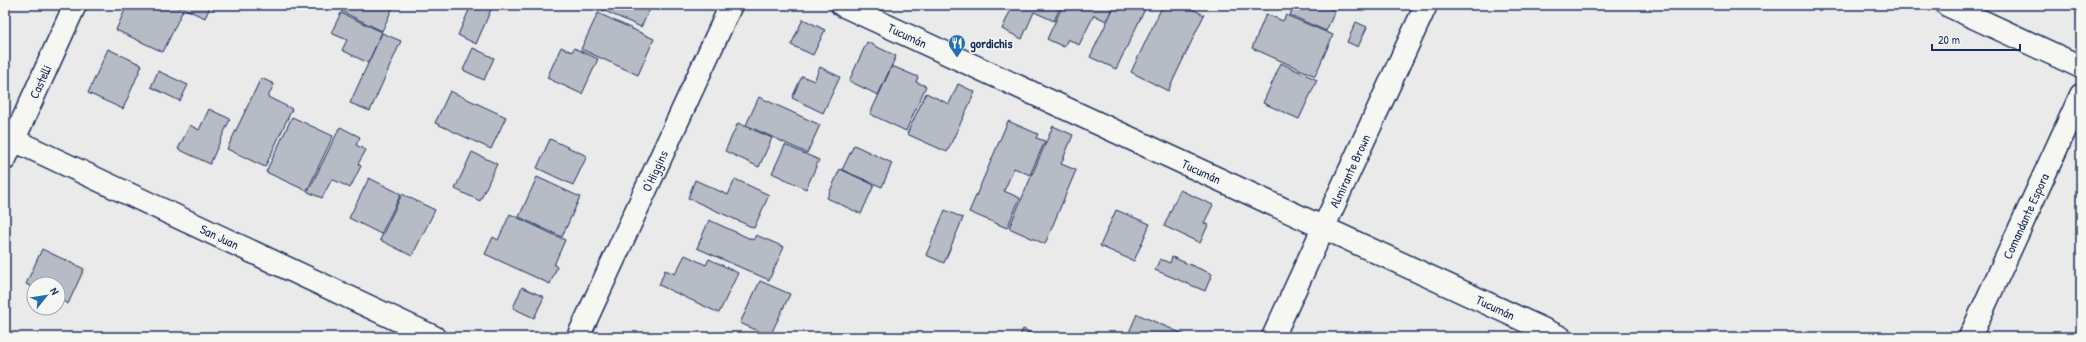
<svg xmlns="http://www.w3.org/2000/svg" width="2086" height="342" font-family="'Patrick Hand',sans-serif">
<rect width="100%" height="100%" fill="#e9eae9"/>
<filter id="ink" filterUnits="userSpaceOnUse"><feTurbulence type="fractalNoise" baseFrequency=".025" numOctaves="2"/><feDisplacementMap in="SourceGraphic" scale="8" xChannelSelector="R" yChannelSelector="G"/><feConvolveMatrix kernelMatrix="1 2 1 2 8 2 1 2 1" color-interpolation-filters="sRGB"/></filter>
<g filter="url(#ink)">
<!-- building -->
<g fill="#b6bbc6" stroke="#1b2f5e">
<path d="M 127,5 L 172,5 L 183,10 L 163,52 L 116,30 Z"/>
<path d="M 176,5 L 211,5 L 205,18 Z"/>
<path d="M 281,5 L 295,5 L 293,10 Z"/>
<path d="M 344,5 L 394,5 L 382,31 L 341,11 Z"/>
<path d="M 458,5 L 493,5 L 476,44 L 458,35 L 469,10 Z"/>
<path d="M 599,5 L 652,5 L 641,27 L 598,8 Z"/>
<path d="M 1013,5 L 1061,5 L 1054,21 L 1034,12 L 1022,39 L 1002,29 Z"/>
<path d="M 1063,5 L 1114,5 L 1106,21 L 1094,15 L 1079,45 L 1068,39 L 1064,47 L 1047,39 Z"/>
<path d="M 1115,5 L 1147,5 L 1116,69 L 1090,57 Z"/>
<path d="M 1163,5 L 1184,5 L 1204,15 L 1168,91 L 1131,72 Z"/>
<path d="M 1294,5 L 1322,5 L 1335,11 L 1326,31 L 1290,15 Z"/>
<path d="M 341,13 L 382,32 L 368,63 L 342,50 L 347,40 L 331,33 Z"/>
<path d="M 598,13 L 654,39 L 638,75 L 581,49 Z"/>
<path d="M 1266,14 L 1283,21 L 1286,15 L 1333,35 L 1315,76 L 1252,48 Z"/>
<path d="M 803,19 L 825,30 L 813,55 L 791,45 Z"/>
<path d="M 1356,22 L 1367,27 L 1358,47 L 1347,42 Z"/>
<path d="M 382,33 L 401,41 L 370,111 L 350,103 Z"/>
<path d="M 867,42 L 896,56 L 878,95 L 849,81 Z"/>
<path d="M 561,47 L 572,52 L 574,48 L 598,59 L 582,94 L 547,78 Z"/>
<path d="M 473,48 L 494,58 L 484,80 L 463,70 Z"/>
<path d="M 108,49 L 142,65 L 123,109 L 88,93 Z"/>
<path d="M 1281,63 L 1317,80 L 1299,119 L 1263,103 Z"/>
<path d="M 892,66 L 918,77 L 916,82 L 926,86 L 906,131 L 870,114 Z"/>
<path d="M 820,67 L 840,77 L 823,113 L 792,98 L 802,76 L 814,81 Z"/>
<path d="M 158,71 L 188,85 L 180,101 L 151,87 Z"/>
<path d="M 261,78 L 274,84 L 268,97 L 292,109 L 265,167 L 227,149 Z"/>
<path d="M 958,84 L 975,92 L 947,152 L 907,134 L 926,93 L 949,104 Z"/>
<path d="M 450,91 L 506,117 L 491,149 L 435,123 Z"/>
<path d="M 759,97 L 820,125 L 807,153 L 746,125 Z"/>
<path d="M 209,109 L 230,119 L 210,164 L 178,149 L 190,125 L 199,130 Z"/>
<path d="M 292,117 L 333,136 L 307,191 L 266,172 Z"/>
<path d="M 1008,121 L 1038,134 L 1036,138 L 1045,141 L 1030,175 L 1014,168 L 1004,191 L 1020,198 L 1007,228 L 969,212 Z"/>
<path d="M 738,123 L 772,138 L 759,167 L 725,151 Z"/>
<path d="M 1053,126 L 1073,135 L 1061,164 L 1076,170 L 1045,244 L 1009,228 Z"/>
<path d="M 340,127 L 360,137 L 356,145 L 366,150 L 358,164 L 361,166 L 350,188 L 332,179 L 322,198 L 308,192 Z"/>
<path d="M 550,139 L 587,156 L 573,185 L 537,168 Z"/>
<path d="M 785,145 L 819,160 L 806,189 L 772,173 Z"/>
<path d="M 854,145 L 892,163 L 882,187 L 842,170 Z"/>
<path d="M 472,152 L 497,164 L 480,201 L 455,189 Z"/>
<path d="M 840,169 L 874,185 L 861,214 L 827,198 Z"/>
<path d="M 537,177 L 580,197 L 562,237 L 519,217 Z"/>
<path d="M 369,178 L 401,194 L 381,234 L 349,218 Z"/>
<path d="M 735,179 L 769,195 L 754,228 L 688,198 L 695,180 L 728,195 Z"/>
<path d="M 1180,190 L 1213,205 L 1204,223 L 1208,225 L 1200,243 L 1164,226 Z"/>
<path d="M 402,194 L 435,210 L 412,256 L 380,240 Z"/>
<path d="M 945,210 L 963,218 L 944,263 L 926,255 Z"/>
<path d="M 1116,210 L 1150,224 L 1134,261 L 1100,246 Z"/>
<path d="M 510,214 L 565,240 L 554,265 L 557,267 L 550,284 L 485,254 L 493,237 L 498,240 Z"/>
<path d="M 709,220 L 753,240 L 756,235 L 784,247 L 769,280 L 697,248 Z"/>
<path d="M 42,249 L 84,269 L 68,304 L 58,299 L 58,284 L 34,284 L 34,288 L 26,284 Z"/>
<path d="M 685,255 L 706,265 L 709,259 L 738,273 L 719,313 L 659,285 L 665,270 L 675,274 Z"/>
<path d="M 1172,257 L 1212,274 L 1205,291 L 1155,270 L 1160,259 L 1170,263 Z"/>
<path d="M 760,281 L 790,294 L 770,336 L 740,323 Z"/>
<path d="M 522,287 L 544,297 L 534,318 L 513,308 Z"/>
<path d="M 1137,314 L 1190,337 L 1127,337 Z"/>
<path d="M 1023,329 L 1041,337 L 1019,337 Z"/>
</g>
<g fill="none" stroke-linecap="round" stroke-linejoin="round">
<!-- minor casing -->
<g stroke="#1b2f5e" stroke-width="25">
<g id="minor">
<path id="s1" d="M 842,5 L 1560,337"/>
<path d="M 1947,5 L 2081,67"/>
<path id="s2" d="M 5,136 L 434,337"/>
<path id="s3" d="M 5,159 L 75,5"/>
<path id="s4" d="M 578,337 L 731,5"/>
<path id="s5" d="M 1273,337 L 1426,5"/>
<path id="s6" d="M 1970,337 L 2081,95"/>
</g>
</g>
<!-- minor -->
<use href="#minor" stroke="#f6f6f2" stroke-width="22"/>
</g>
</g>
<!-- icons -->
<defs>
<g id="restaurant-pin" transform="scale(0.9)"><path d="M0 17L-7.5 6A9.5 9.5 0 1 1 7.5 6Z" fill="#1f6fb2" stroke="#f6f6f2"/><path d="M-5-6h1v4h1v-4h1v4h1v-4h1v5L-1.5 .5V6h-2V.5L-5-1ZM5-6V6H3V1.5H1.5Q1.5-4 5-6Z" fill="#fff"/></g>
</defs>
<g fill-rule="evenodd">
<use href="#restaurant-pin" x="957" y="43"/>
</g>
<g text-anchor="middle" stroke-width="3.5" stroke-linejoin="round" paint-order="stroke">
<!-- street labels -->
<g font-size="13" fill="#1b2f5e" stroke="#f6f6f2">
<text dy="5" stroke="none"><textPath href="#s1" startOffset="72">Tucumán</textPath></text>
<text dy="5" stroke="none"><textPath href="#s3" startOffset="85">Castelli</textPath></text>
<text dy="5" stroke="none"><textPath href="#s4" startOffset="183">O'Higgins</textPath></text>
<text dy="5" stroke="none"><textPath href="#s1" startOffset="396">Tucumán</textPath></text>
<text dy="5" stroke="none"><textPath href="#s5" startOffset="183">Almirante Brown</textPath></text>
<text dy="5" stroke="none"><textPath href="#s6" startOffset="133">Comandante Espora</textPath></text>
<text dy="5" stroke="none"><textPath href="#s2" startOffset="237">San Juan</textPath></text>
<text dy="5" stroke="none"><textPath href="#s1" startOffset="720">Tucumán</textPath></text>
</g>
<!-- poi labels -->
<g font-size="13" font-weight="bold" fill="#1b2f5e" stroke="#f6f6f2" text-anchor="start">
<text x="970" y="48">gordichis</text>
</g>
</g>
<!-- margin -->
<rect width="2086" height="342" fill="none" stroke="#f6f6f2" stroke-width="20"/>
<rect x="10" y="10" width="2066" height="322" fill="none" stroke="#1b2f5e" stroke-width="1.5" filter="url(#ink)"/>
<!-- north arrow -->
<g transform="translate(46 296) rotate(60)"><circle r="19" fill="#f6f6f2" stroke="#9ea6b7"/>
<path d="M0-3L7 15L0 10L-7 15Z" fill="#1f6fb2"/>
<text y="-6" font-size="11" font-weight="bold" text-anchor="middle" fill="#1b2f5e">N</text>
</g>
<!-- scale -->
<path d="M1932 44v6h88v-6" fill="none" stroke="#1b2f5e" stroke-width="2"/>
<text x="1938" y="44" font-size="12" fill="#1b2f5e" stroke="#f6f6f2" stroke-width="3" paint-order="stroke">20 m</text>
</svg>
